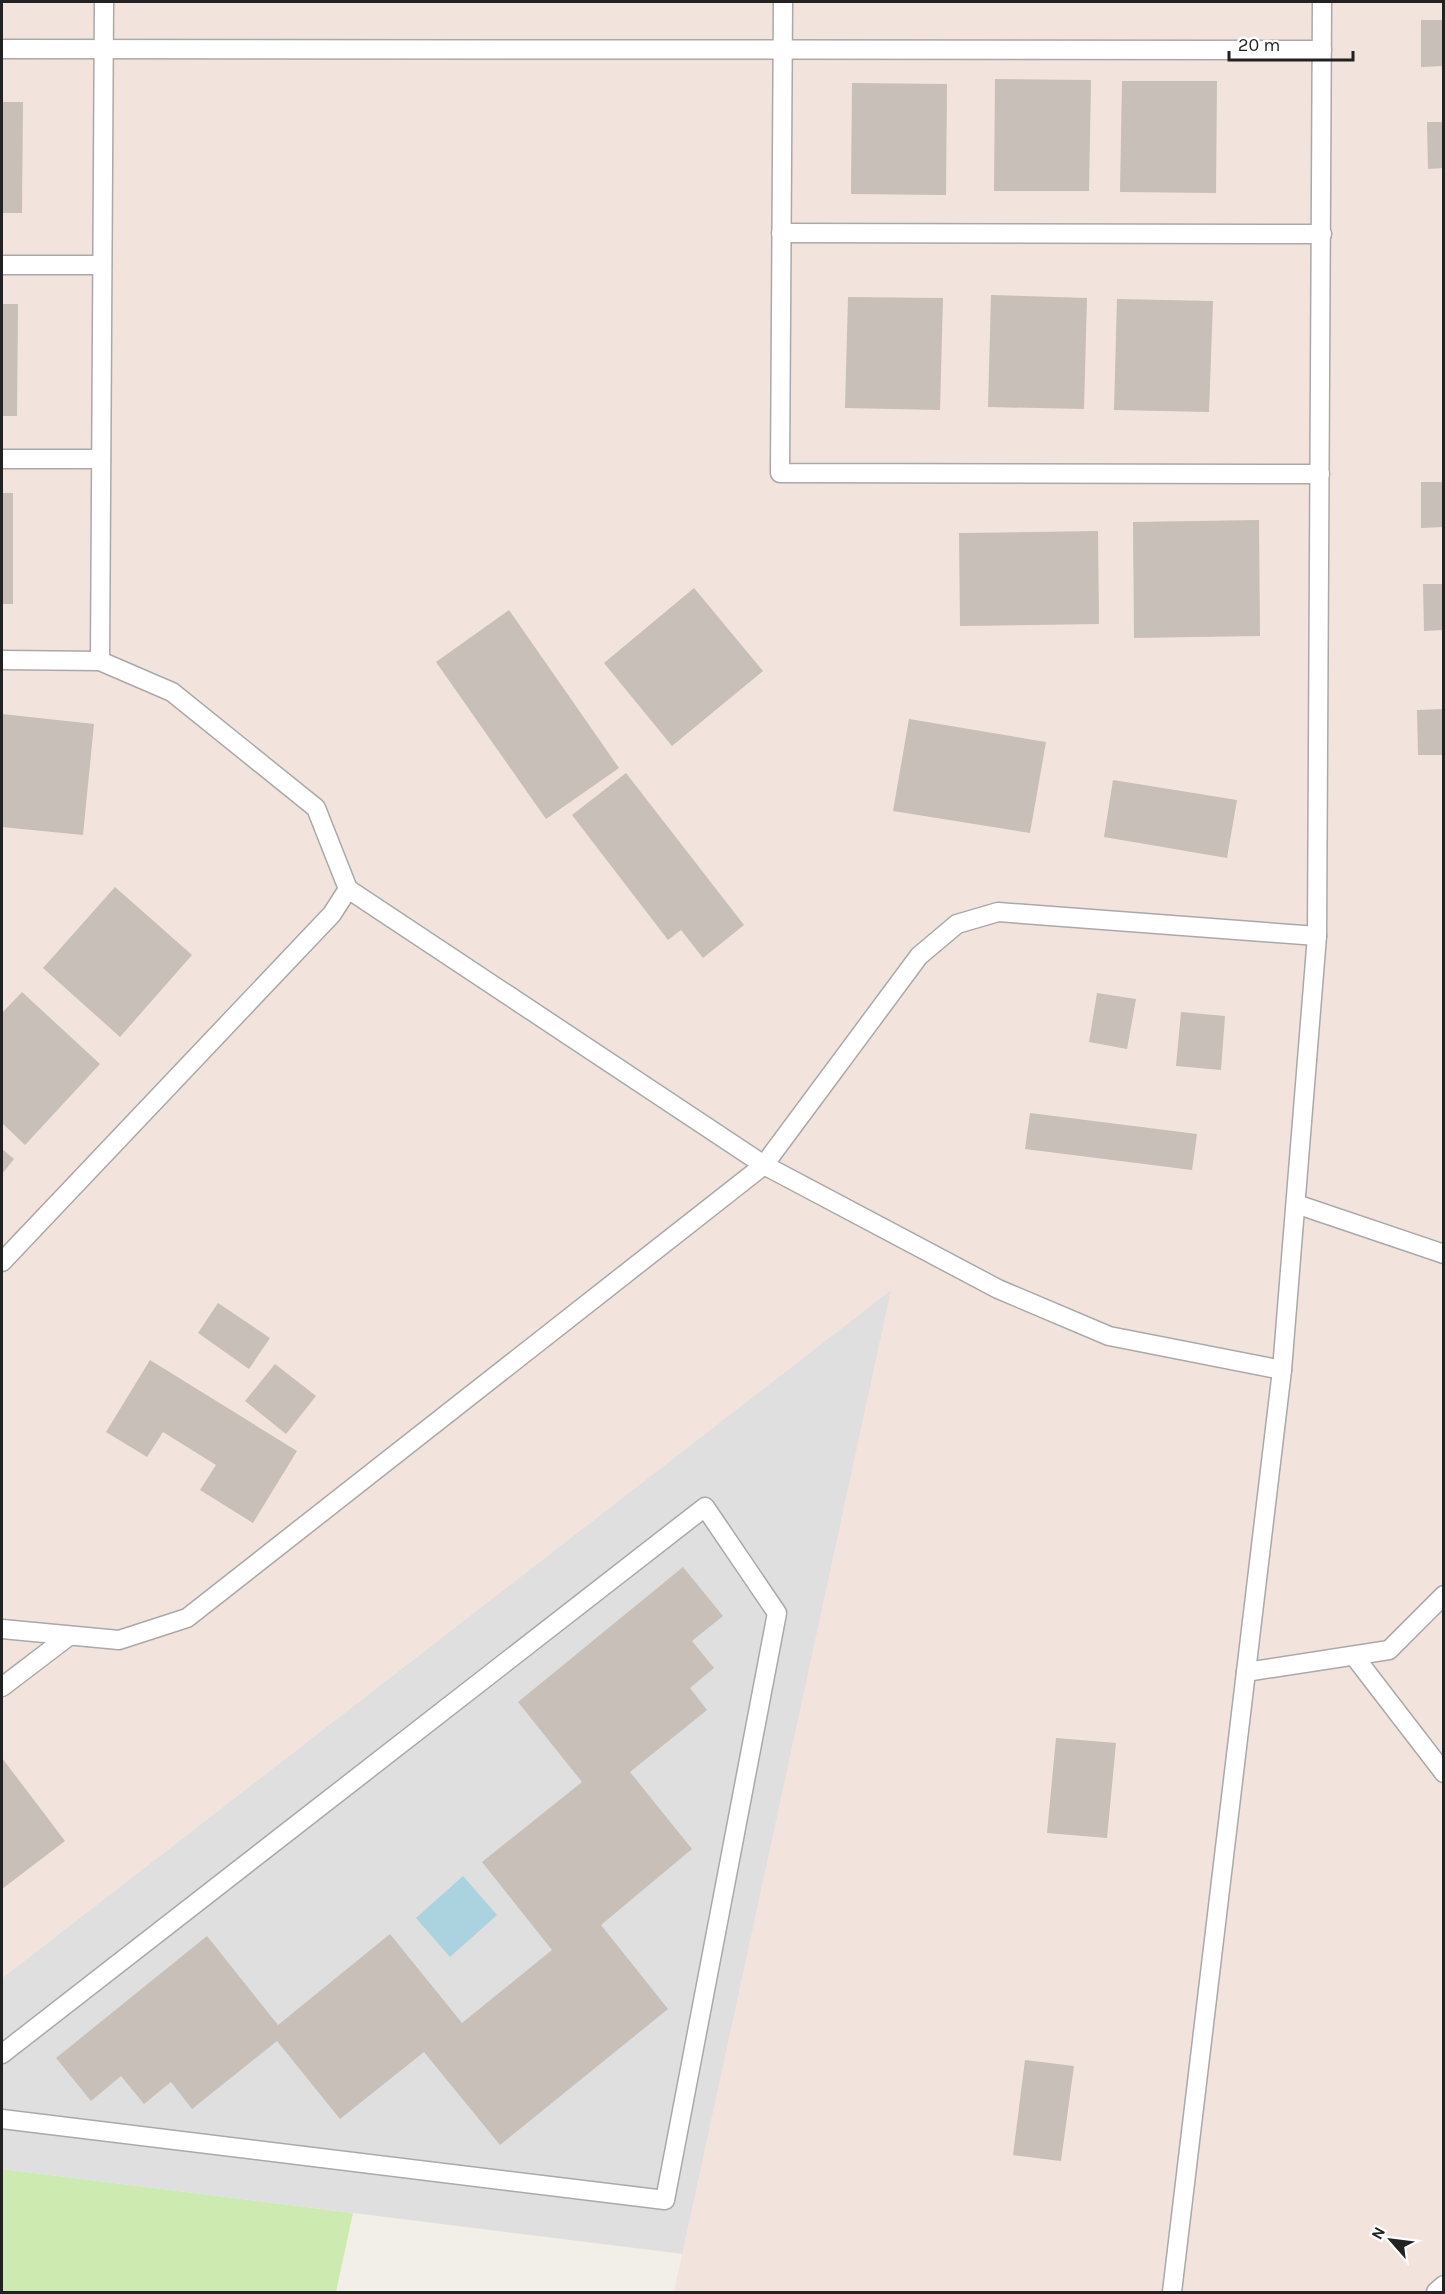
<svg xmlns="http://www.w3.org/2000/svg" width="1445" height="2294" font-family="Karla,sans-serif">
<rect width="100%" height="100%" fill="#f2efe9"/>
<!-- residential -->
<path fill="#e0dfdf" d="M 892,1289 L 683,2254 L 2,2169 L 2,1978 Z"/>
<!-- military -->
<path fill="#f3e3dd" d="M 2,2 L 1443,2 L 1443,2292 L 674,2292 L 891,1290 L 2,1978 Z"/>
<!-- grass -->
<path fill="#cdebb0" d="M 2,2169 L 353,2213 L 336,2292 L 2,2292 Z"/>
<!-- water -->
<path fill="#aad3df" d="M 463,1876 L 497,1915 L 450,1957 L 416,1918 Z"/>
<!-- building -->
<g fill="#c7bfb8">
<path d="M 1421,20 L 1444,20 L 1444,66 L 1421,67 Z"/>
<path d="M 995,79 L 1091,80 L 1089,191 L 994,191 Z"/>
<path d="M 1122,81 L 1217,81 L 1216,193 L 1120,192 Z"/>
<path d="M 852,83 L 947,84 L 946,195 L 851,194 Z"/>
<path d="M 2,102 L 23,102 L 22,213 L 2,213 Z"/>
<path d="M 1427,122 L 1444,122 L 1444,168 L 1428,169 Z"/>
<path d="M 991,295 L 1087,298 L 1084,409 L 988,407 Z"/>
<path d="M 848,297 L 943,298 L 940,410 L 845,408 Z"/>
<path d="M 1117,299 L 1213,301 L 1209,412 L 1114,410 Z"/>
<path d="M 2,304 L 18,304 L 17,416 L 2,416 Z"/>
<path d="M 1421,482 L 1444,482 L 1444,527 L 1421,528 Z"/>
<rect x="2" y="493" width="11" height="111"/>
<path d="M 1259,520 L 1260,636 L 1134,638 L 1133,522 Z"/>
<path d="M 1098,531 L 1099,624 L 960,626 L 959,533 Z"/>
<path d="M 1423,584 L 1444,584 L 1444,630 L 1424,631 Z"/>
<path d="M 694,588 L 763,671 L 672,746 L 604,663 Z"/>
<path d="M 509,610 L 619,768 L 546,819 L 436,662 Z"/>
<path d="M 1444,709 L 1444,755 L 1418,755 L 1417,710 Z"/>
<path d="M 2,714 L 94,724 L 83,835 L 2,827 Z"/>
<path d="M 909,719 L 1046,742 L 1030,833 L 893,811 Z"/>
<path d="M 626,773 L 744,925 L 703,958 L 681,930 L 668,940 L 572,815 Z"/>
<path d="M 1113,780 L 1237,800 L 1227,858 L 1104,837 Z"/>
<path d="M 115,887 L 192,955 L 120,1037 L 43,968 Z"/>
<path d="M 22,992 L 100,1064 L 25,1145 L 2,1123 L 2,1013 Z"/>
<path d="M 1097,993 L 1136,999 L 1127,1049 L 1089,1042 Z"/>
<path d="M 1181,1012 L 1225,1016 L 1221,1070 L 1176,1066 Z"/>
<path d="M 1030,1113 L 1197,1134 L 1192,1170 L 1025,1149 Z"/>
<path d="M 2,1149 L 14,1159 L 2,1174 Z"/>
<path d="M 218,1303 L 270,1338 L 249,1369 L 198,1333 Z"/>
<path d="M 150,1360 L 297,1451 L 253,1523 L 200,1490 L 216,1465 L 163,1432 L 147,1457 L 106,1432 Z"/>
<path d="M 275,1364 L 316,1396 L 286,1434 L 245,1401 Z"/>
<path d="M 683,1567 L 723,1616 L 692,1641 L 714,1668 L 690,1688 L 707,1710 L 630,1772 L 692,1849 L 601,1925 L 668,2009 L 500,2145 L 424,2052 L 340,2119 L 277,2041 L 192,2109 L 171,2082 L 144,2104 L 121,2076 L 91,2101 L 56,2058 L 207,1936 L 278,2025 L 390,1934 L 462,2023 L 552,1950 L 482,1862 L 582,1782 L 518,1702 Z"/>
<path d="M 1056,1738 L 1116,1743 L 1107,1838 L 1047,1833 Z"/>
<path d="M 2,1758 L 65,1841 L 2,1889 Z"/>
<path d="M 1025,2060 L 1074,2066 L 1061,2161 L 1013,2155 Z"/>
</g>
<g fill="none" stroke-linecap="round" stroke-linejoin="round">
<!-- service casing -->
<g stroke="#a9a9a9" stroke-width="21">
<g id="service">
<path d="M 783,2 L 780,473 L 1320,474"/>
<path d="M 2,49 L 1322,50"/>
<path d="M 781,233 L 1322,234"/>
<path d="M 2,265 L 102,265"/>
<path d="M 2,459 L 101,459"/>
<path d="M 2,660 L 100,661 L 172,692 L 316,808 L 348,889 L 332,914 L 2,1262"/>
<path d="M 100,661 L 104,2"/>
<path d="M 348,889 L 764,1165 L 998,1289 L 1109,1336 L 1282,1370"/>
<path d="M 1296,1204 L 1444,1254"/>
<path d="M 2,1629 L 119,1640 L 187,1618 L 764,1165 L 919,956 L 957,924 L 998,912 L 1317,936"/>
<path d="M 1354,1656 L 1444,1773"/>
<path d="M 1246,1672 L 1389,1650 L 1444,1595"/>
<path d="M 2,1687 L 69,1636"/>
<path d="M 2,2054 L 705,1507 L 777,1613 L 665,2200 L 2,2119"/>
<path d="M 1172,2292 L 1282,1370 L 1317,936 L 1322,2"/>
<path d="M 1436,2292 L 1444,2285"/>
</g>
</g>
<!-- service -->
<use href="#service" stroke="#fff" stroke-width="18"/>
</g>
<!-- border -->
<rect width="1445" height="2294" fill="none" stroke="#222222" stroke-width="6"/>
<!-- north arrow -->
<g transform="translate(1391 2240) rotate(298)" stroke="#ffffff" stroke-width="4.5" paint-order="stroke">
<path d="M0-4.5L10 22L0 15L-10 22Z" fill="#222222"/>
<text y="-9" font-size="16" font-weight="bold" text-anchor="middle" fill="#222222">N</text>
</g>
<!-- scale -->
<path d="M1229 51v9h124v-9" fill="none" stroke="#222222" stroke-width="3"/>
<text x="1238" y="51" font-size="18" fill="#222222" stroke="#ffffff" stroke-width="4.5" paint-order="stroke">20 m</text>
</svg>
